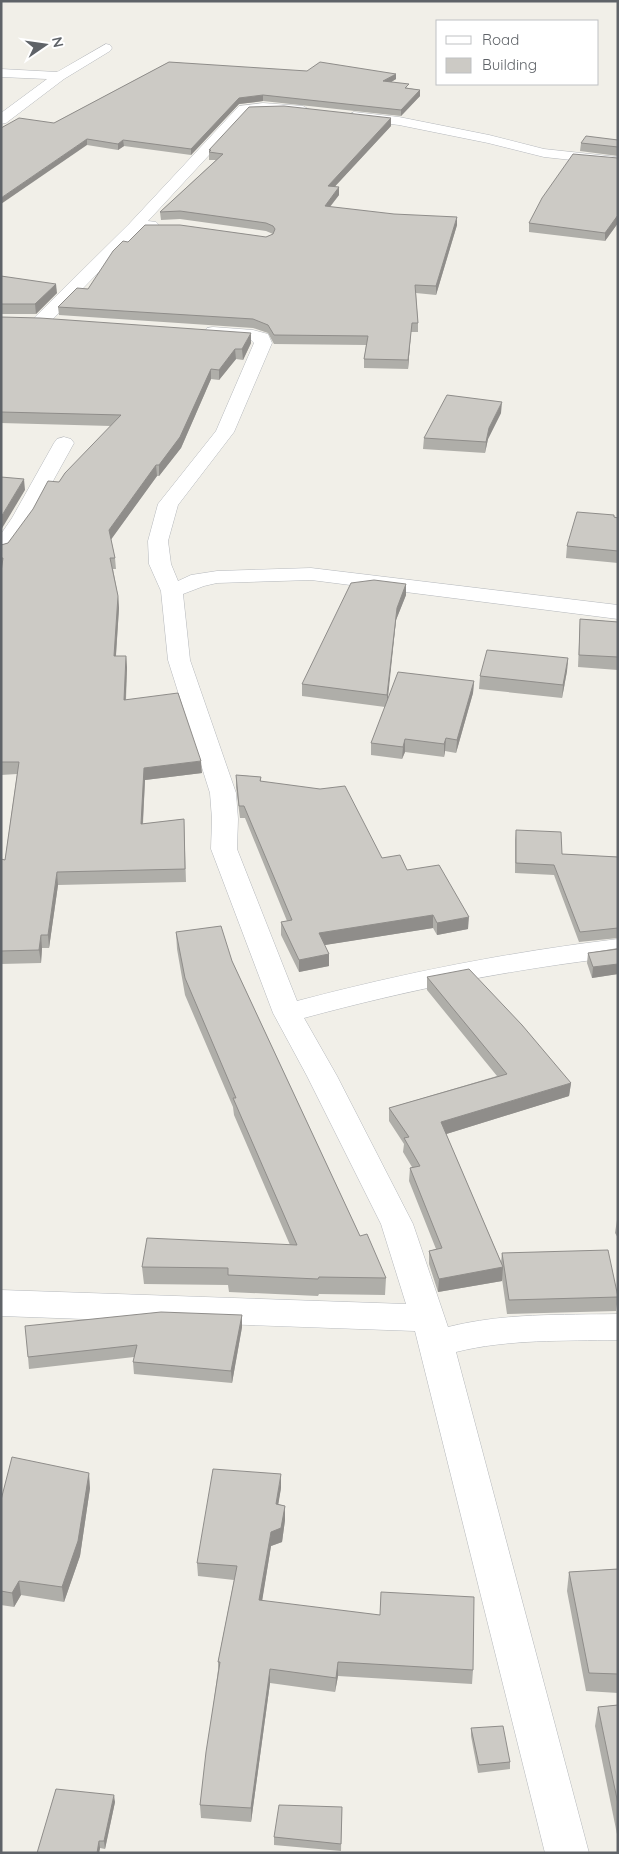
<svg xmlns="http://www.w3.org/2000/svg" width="619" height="1854" font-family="Quicksand,sans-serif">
<rect width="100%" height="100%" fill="#f1efe8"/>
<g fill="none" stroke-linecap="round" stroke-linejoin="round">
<!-- street casing -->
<g stroke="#b5b8bc" stroke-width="1">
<g id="street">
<path d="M 106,44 L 110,45 L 112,48 L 110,51 L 64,79 L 6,123 L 1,124 L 1,113 L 47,79 L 1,77 L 1,69 L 57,72 Z"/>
<path d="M 263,103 L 303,106 L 310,110 L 303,114 L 263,111 L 248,113 L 148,221 L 156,222 L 159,225 L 156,228 L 139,231 L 47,325 L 35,325 L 32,321 L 35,317 L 129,224 L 239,106 Z"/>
<path d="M 354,112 L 399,117 L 489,135 L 544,149 L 618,157 L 618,165 L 544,157 L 488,143 L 399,125 L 349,119 L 347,116 Z"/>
<path d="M 213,327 L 253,330 L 268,334 L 272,343 L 234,432 L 178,505 L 168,541 L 171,564 L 178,581 L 191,575 L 217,571 L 311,568 L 618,605 L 618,619 L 311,580 L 217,583 L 204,586 L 183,594 L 190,660 L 236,793 L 238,819 L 237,849 L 297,1001 C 403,973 509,952 618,939 L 618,957 C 512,969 407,990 304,1018 L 337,1076 L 413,1224 L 448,1327 C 504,1313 561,1315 618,1314 L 618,1340 C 564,1341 508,1339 456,1352 L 589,1853 L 545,1853 L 415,1331 L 1,1316 L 1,1290 L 406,1304 L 381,1224 L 307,1076 L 273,1013 L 211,849 L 212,819 L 210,793 L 168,660 L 161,591 L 149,564 L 148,541 L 158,504 L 216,431 L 254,343 L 251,340 L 207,336 L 204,332 L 207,328 Z"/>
<path d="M 64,437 L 71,439 L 74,443 L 32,519 L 8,553 L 1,555 L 1,534 L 12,518 L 54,443 L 57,439 Z"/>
</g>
</g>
<!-- street -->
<use href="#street" fill="#fff" fill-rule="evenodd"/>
</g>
<!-- wall -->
<g fill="#afaea9">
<path d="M 169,62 L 396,79 L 391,82 L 408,88 L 420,90 L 420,96 L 401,116 L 263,101 L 239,104 L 191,155 L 124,146 L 118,150 L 87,145 L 54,123 Z"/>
<path d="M 391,118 L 391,126 L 335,186 L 339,195 L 330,207 L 457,225 L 436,295 L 416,293 L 418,323 L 418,332 L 411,332 L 408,369 L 364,368 L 364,359 L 366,345 L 274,344 L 268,333 L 253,328 L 59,315 L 58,307 L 88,289 L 128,242 L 266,237 L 273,234 L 266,231 L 180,219 L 161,220 L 160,212 L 216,160 L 209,160 L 209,150 Z"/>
<path d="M 618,140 L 618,156 L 580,151 L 581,143 Z"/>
<path d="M 618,158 L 618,223 L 605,241 L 529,232 L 529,223 Z"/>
<path d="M 1,276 L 57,293 L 36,314 L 1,314 Z"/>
<path d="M 1,317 L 251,343 L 243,360 L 236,359 L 219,380 L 211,379 L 181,448 L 159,476 L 157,476 L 111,539 L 115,558 L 116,569 L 113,569 L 118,596 L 119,608 L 116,656 L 126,656 L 127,668 L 126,700 L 202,773 L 145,780 L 143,824 L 184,819 L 186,882 L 58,885 L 49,948 L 42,948 L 41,963 L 1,964 L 1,859 L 5,860 L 17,774 L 1,775 L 1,545 L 8,543 L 59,482 L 111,426 L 1,423 Z"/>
<path d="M 501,413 L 488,439 L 485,453 L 423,449 L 424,438 Z"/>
<path d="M 614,517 L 618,518 L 618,563 L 566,558 L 567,546 Z"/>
<path d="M 406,584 L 406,595 L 396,620 L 387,699 L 474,681 L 473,693 L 456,753 L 445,751 L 444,757 L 405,752 L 402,759 L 371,755 L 371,743 L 385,707 L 302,696 L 302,684 Z"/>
<path d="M 580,619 L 618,622 L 618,670 L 578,667 Z"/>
<path d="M 568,658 L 567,671 L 562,698 L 479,689 L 480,676 Z"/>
<path d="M 236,775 L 261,777 L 261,781 L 382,858 L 407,870 L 468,929 L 437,935 L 433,928 L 324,945 L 329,954 L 329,966 L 299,972 L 281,935 L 281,922 L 287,921 L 245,818 L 240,818 L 236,787 Z"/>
<path d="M 516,830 L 562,854 L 618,857 L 618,938 L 579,942 L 554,875 L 515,873 L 515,840 Z"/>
<path d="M 176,932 L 232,961 L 360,1236 L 386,1278 L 385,1295 L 319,1294 L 318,1296 L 229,1292 L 228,1285 L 144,1284 L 142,1267 L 290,1245 L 234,1115 L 233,1107 L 185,995 L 177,949 Z"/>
<path d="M 618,948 L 618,974 L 592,978 L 587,963 L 588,953 Z"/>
<path d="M 427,977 L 571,1083 L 569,1096 L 446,1134 L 501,1262 L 502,1253 L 618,1297 L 616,1311 L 507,1314 L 502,1279 L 502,1281 L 438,1292 L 429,1264 L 429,1251 L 436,1249 L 409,1181 L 410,1168 L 412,1167 L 403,1152 L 404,1144 L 389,1121 L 389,1108 L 497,1076 L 427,990 Z"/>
<path d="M 617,1220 L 618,1220 L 618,1238 L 615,1233 Z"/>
<path d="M 242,1315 L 242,1327 L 232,1383 L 134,1374 L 133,1362 L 134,1357 L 29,1369 L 28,1357 Z"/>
<path d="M 90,1488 L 80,1556 L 64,1602 L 21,1595 L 14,1607 L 1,1605 L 1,1500 Z"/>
<path d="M 281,1488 L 278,1504 L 285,1506 L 285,1520 L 282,1542 L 271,1546 L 262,1600 L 473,1670 L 472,1684 L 338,1676 L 335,1692 L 270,1683 L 251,1822 L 201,1818 L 200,1805 L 218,1670 L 218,1662 L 234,1580 L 198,1576 L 197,1563 Z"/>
<path d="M 618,1569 L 618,1693 L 586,1691 L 567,1591 L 569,1572 Z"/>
<path d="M 618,1705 L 618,1839 L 595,1726 L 598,1707 Z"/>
<path d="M 471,1728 L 510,1762 L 510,1769 L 478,1773 L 471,1736 Z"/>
<path d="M 115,1802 L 105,1849 L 100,1848 L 99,1853 L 37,1853 Z"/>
<path d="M 342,1807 L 341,1851 L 274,1845 L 274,1837 Z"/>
</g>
<!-- shaded-wall -->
<g fill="#8f8d8a">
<path d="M 396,74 L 396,79 L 383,87 L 383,81 Z"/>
<path d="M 420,90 L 420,96 L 401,116 L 401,110 Z"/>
<path d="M 263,95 L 263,101 L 239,104 L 191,155 L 191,149 L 239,98 Z"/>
<path d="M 391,118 L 391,126 L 328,194 L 328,186 Z"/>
<path d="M 87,139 L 87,145 L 1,204 L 1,198 Z"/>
<path d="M 123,140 L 124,146 L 118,150 L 118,144 Z"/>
<path d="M 339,187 L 339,195 L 324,214 L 325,206 Z"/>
<path d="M 618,215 L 618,223 L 605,241 L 605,233 Z"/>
<path d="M 457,217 L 457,225 L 436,295 L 436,286 Z"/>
<path d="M 56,284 L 57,293 L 36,314 L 35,304 Z"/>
<path d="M 412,323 L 411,332 L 408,369 L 408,360 Z"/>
<path d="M 251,333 L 251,343 L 243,360 L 242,349 Z"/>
<path d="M 235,349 L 236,359 L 219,380 L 219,370 Z"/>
<path d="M 211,369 L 211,379 L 181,448 L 159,476 L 159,465 Z"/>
<path d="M 502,402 L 501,413 L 488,439 L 485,453 L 486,442 L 489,428 Z"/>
<path d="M 156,465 L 157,476 L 110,541 L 109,530 Z"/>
<path d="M 24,479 L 25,490 L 1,530 L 1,517 Z"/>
<path d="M 406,584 L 406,595 L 396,620 L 387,707 L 387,695 L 397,608 Z"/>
<path d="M 118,596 L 119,608 L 115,668 L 114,656 Z"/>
<path d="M 126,656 L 127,668 L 125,712 L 124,700 Z"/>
<path d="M 568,658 L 567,671 L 562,698 L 563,685 Z"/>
<path d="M 474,681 L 473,693 L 456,753 L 457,740 Z"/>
<path d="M 446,738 L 445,751 L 444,757 L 444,744 Z"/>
<path d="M 405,739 L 405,752 L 402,759 L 403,747 Z"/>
<path d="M 201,761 L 202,773 L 145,780 L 142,836 L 141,824 L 144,768 Z"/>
<path d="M 57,872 L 58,885 L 49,948 L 48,935 Z"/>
<path d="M 433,915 L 433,928 L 319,946 L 319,933 Z"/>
<path d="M 469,917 L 468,929 L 437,935 L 437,923 Z"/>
<path d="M 41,935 L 42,948 L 41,963 L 39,950 Z"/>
<path d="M 329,954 L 329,966 L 299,972 L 299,960 Z"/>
<path d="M 618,964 L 618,974 L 592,978 L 593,967 Z"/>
<path d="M 571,1083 L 569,1096 L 440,1136 L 441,1122 Z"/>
<path d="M 503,1267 L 502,1281 L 438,1292 L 439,1279 Z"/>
<path d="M 242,1315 L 242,1327 L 232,1383 L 231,1371 Z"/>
<path d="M 89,1473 L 90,1488 L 80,1556 L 64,1602 L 62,1587 Z"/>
<path d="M 281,1474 L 281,1488 L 276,1518 L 276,1504 Z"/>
<path d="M 285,1506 L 285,1520 L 282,1542 L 271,1546 L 260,1614 L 259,1600 L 271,1532 Z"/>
<path d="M 19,1581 L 21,1595 L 14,1607 L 12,1593 Z"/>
<path d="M 338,1662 L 338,1676 L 335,1692 L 336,1678 Z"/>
<path d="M 270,1669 L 270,1683 L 251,1822 L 251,1808 Z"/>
<path d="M 114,1795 L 115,1802 L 105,1849 L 104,1841 Z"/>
<path d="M 99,1841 L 100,1848 L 99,1853 L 97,1853 Z"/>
</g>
<!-- building -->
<g fill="#cccac5" stroke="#8f8d8a">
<path d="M 169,62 L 307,71 L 320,62 L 396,74 L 383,81 L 409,84 L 405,88 L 420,90 L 401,110 L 263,95 L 239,98 L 191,149 L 123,140 L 118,144 L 87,139 L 1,198 L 1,128 L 19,118 L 54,123 Z"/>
<path d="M 284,106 L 391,118 L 328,186 L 339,187 L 325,206 L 394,214 L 457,217 L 436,286 L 415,285 L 418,323 L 412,323 L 408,360 L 364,359 L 368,336 L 274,335 L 268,325 L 253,319 L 58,307 L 77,288 L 88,289 L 113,251 L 123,241 L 128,242 L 145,225 L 180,225 L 266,237 L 273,234 L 275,229 L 273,226 L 266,223 L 180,211 L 160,212 L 223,154 L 209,152 L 211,150 L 209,150 L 249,107 Z"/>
<path d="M 586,136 L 618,140 L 618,147 L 581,143 Z"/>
<path d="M 573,154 L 618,158 L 618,215 L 605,233 L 529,223 L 542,198 Z"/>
<path d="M 1,276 L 56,284 L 35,304 L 1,304 Z"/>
<path d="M 1,317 L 40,318 L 251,333 L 242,349 L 235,349 L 219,370 L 211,369 L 180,437 L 159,465 L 156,465 L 109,530 L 115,558 L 110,558 L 118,596 L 114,656 L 126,656 L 124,700 L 178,693 L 201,761 L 144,768 L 141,824 L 184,819 L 185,869 L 57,872 L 48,935 L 41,935 L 39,950 L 1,951 L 1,859 L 5,860 L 19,762 L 1,762 L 1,572 L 3,558 L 1,558 L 1,545 L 8,543 L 33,509 L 48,481 L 59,482 L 65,473 L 121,415 L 1,412 Z"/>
<path d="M 447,395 L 502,402 L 489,428 L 486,442 L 424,438 Z"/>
<path d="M 1,477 L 24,479 L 1,517 Z"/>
<path d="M 577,512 L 614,515 L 614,517 L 618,518 L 618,551 L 567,546 Z"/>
<path d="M 374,580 L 406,584 L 397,608 L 387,695 L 302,684 L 351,583 Z"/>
<path d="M 580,619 L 618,622 L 618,657 L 579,655 Z"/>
<path d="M 487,650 L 568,658 L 563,685 L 480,676 Z"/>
<path d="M 398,672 L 474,681 L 457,740 L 446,738 L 444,744 L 405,739 L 403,747 L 371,743 Z"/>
<path d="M 236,775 L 261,777 L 260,781 L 320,789 L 345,786 L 382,858 L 400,855 L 407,870 L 439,865 L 469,917 L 437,923 L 433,915 L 319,933 L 329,954 L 299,960 L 281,922 L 292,920 L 244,806 L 239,806 Z"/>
<path d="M 516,830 L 561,832 L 562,854 L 618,857 L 618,928 L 580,932 L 554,865 L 516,863 Z"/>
<path d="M 221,926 L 232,961 L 360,1236 L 367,1234 L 386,1278 L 319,1277 L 318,1279 L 228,1275 L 228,1268 L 142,1267 L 147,1238 L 297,1245 L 233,1098 L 236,1098 L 185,978 L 176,932 Z"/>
<path d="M 618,949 L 618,964 L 593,967 L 588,953 Z"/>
<path d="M 469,969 L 522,1025 L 571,1083 L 441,1122 L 503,1267 L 439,1279 L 429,1251 L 442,1248 L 410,1168 L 420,1166 L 404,1138 L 409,1137 L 389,1108 L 507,1074 L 427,977 Z"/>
<path d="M 608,1250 L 618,1297 L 509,1300 L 502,1253 Z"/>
<path d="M 161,1312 L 242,1315 L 231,1371 L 133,1362 L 137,1345 L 28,1357 L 25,1326 Z"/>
<path d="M 12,1457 L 89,1473 L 78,1541 L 62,1587 L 19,1581 L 12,1593 L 1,1591 L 1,1500 Z"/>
<path d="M 213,1469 L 281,1474 L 276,1504 L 285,1506 L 281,1528 L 271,1532 L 259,1600 L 380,1615 L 381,1592 L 474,1597 L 473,1670 L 338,1662 L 336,1678 L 270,1669 L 251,1808 L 200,1805 L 206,1752 L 220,1662 L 218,1662 L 237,1566 L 197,1563 Z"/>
<path d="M 618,1569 L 618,1674 L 589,1673 L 569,1572 Z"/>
<path d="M 618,1705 L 618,1804 L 598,1707 Z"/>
<path d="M 503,1726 L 510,1762 L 479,1765 L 471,1728 Z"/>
<path d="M 56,1789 L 114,1795 L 104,1841 L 99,1841 L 97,1853 L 37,1853 Z"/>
<path d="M 279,1805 L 342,1807 L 341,1844 L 274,1837 Z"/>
</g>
<!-- border -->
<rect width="619" height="1854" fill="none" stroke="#5f6368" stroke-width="5"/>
<!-- legend -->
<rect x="436" y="20" width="162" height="65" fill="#ffffff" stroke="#bfc1c3"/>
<rect x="446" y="36" width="25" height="8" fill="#ffffff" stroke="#bfc1c3"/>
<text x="482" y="45" font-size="15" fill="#5f6368">Road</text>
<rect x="446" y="58" width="25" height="15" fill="#cccac5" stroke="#bfc1c3"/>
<text x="482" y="70" font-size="15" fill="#5f6368">Building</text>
<!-- north arrow -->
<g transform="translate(45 45) rotate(77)" stroke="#ffffff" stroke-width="4" paint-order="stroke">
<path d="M0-4L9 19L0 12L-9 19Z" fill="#5f6368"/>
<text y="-8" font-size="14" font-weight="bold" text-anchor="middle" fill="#5f6368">N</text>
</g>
</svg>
